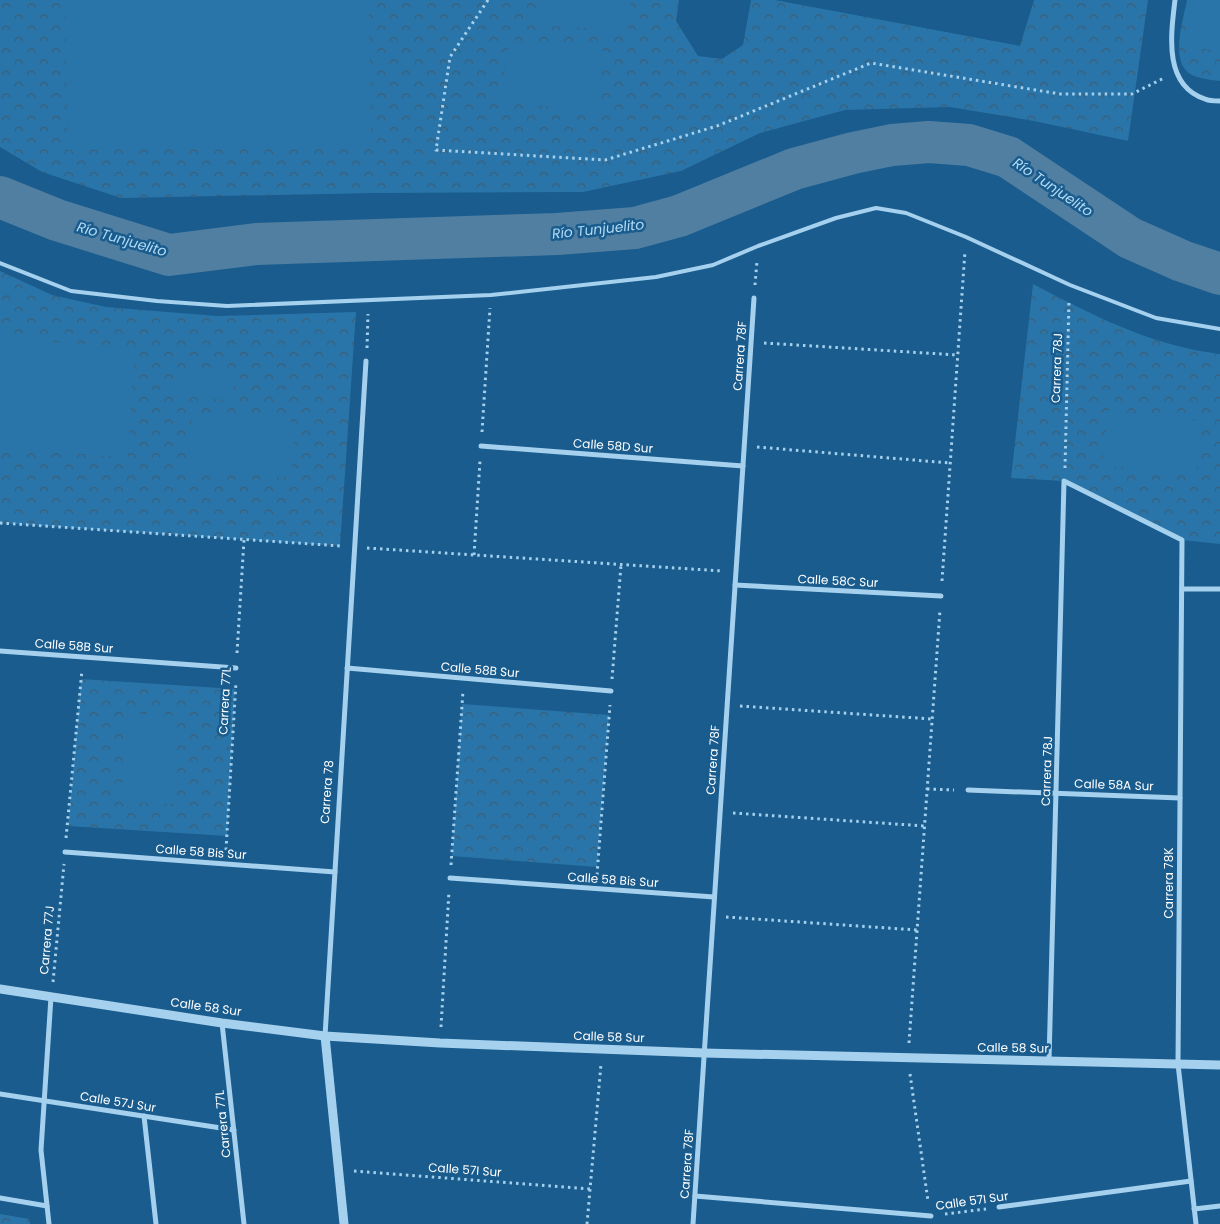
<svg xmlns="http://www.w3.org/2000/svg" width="1220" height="1224" font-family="Poppins,sans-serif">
<defs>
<pattern id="park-crowns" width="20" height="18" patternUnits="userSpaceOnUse" patternTransform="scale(1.25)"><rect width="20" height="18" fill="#2975a9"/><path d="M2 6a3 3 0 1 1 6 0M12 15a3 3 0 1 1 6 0" fill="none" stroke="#3c5e76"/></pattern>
</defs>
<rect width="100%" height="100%" fill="#195c8d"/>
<!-- park -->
<g fill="url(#park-crowns)">
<path d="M 0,0 L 679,0 L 676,21 L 698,56 L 722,59 L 743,45 L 751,0 L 775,0 L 1020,46 L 1034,0 L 1148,0 L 1128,141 L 1034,121 L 950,107 L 845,110 L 760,133 L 681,171 L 583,192 L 376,193 L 121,198 L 42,172 L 0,147 Z"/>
<path d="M 1187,0 L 1220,0 L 1220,81 C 1212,80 1204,79 1197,77 C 1167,68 1183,22 1187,0 Z"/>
<path d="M 0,271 L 52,295 L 106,307 L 217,316 L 356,312 L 340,546 L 0,523 Z"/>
<path d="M 1033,284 C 1081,309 1132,336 1186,348 C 1197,351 1209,352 1220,354 L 1220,544 L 1182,540 L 1064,481 L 1011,478 Z"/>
<path d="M 81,679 L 235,689 L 227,836 L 68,826 Z"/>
<path d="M 462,704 L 609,715 L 597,867 L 452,856 Z"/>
<path d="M 0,1214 L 29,1219 L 30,1224 L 0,1224 Z"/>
</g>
<!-- pitch -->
<g fill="#2975a9">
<path d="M 65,0 L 369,0 L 371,144 L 68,150 Z"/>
<path d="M 539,0 L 631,0 L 628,31 L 537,25 Z"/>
<path d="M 1191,0 L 1220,0 L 1220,51 L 1184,46 Z"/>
<path d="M 509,40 L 604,51 L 597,112 L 501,101 Z"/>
<path d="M 0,339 L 135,347 L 128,457 L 0,449 Z"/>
<path d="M 174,369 L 235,373 L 233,400 L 172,396 Z"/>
<path d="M 1109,410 L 1202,421 L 1196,476 L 1102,465 Z"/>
<path d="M 192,413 L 296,422 L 291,478 L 187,469 Z"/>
<path d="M 127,713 L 177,716 L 172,804 L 121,802 Z"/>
</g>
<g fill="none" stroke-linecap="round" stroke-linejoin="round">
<!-- river -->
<path stroke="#507fa2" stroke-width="42" d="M 0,197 L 57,220 L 169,255 L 256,244 L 557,234 L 635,228 L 679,216 L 794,169 L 853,153 L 892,145 L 929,142 L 969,145 L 1008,157 L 1130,238 L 1182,261 L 1220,274"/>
<!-- path -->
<g stroke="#a5d0ee" stroke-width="3" stroke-dasharray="2.5 4" stroke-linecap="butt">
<path d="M 488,0 L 450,57 L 436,150 L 605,160 L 717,126 L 871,63 L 1060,94 L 1132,94 L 1164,78"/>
<path d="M 755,285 L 757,261"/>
<path d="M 764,343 L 958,355"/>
<path d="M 367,348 L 368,314"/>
<path d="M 482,432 L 490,308"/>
<path d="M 757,447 L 950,463"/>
<path d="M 1065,468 L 1069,299"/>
<path d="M 0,523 L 341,546"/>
<path d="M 367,548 L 722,571"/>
<path d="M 474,555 L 480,461"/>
<path d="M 942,581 L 965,251"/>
<path d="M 237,653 L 244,540"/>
<path d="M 612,679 L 621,565"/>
<path d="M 740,706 L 932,719"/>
<path d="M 927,789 L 954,790"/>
<path d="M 733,813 L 925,826"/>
<path d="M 66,838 L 82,670"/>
<path d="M 226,850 L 236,682"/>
<path d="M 451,865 L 463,691"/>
<path d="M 597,875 L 610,705"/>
<path d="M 726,917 L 917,930"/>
<path d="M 53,982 L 64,864"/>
<path d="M 441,1027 L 449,891"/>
<path d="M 909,1043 L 940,610"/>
<path d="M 910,1074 L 928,1201"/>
<path d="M 354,1171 L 590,1189"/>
<path d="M 945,1214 L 986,1209"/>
<path d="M 587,1224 L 601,1064"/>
</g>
<!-- service -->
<path stroke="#a5d0ee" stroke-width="4" d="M 0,263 L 71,291 L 157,301 L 227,306 L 491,295 L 656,277 L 713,265 L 758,246 L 836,218 L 876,208 L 906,213 L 966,237 L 1070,285 L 1156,318 L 1220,329"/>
<!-- minor -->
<g stroke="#a5d0ee" stroke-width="5">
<path d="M 1175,0 C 1171,34 1163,85 1205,99 C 1209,101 1215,101 1220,101"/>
<path d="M 481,446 L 743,466"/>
<path d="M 735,585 L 941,596"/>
<path d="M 1182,589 L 1220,589"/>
<path d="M 0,651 L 236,668"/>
<path d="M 347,668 L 611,691"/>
<path d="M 968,790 L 1180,798"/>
<path d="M 65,852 L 335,872"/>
<path d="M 450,878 L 714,897"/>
<path d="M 222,1023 L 244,1224"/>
<path d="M 325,1036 L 366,361"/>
<path d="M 1049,1061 L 1064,481 L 1182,540 L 1178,1064 L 1196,1224"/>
<path d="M 0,1094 L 234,1130"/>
<path d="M 144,1116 L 156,1224"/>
<path d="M 695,1196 L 931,1216"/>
<path d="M 0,1198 L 47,1206"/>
<path d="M 999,1207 L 1191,1181"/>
<path d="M 1194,1209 L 1220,1206"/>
<path d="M 49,1224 L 41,1150 L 51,997"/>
<path d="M 693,1224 L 754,298"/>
</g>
<!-- tertiary -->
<g stroke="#a5d0ee" stroke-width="9">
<path d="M 0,989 L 222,1023 L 325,1036 L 440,1043 L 704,1053 L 1220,1065"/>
<path d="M 325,1036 L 344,1224"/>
</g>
</g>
<g text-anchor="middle" stroke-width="5" stroke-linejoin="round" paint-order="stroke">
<!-- street labels -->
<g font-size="12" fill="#fff" stroke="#195c8d">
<text transform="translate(740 356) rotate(-86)" y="4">Carrera 78F</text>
<text transform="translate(1057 368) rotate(-88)" y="4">Carrera 78J</text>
<text transform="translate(613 446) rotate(4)" y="4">Calle 58D Sur</text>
<text transform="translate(838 581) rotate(3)" y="4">Calle 58C Sur</text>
<text transform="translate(74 646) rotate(4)" y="4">Calle 58B Sur</text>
<text transform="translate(480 670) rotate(5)" y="4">Calle 58B Sur</text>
<text transform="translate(225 701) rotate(-87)" y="4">Carrera 77L</text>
<text transform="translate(713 760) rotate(-86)" y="4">Carrera 78F</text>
<text transform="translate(1047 771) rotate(-88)" y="4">Carrera 78J</text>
<text transform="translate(1114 785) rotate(2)" y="4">Calle 58A Sur</text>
<text transform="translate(327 792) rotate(-86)" y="4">Carrera 78</text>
<text transform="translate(201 852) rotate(4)" y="4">Calle 58 Bis Sur</text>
<text transform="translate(613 880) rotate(4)" y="4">Calle 58 Bis Sur</text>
<text transform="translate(1169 883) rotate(-90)" y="4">Carrera 78K</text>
<text transform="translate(47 940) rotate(-85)" y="4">Carrera 77J</text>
<text transform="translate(206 1007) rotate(8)" y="4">Calle 58 Sur</text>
<text transform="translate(609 1037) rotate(2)" y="4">Calle 58 Sur</text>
<text transform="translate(1013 1048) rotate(1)" y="4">Calle 58 Sur</text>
<text transform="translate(118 1102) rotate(9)" y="4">Calle 57J Sur</text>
<text transform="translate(223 1124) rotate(-96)" y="4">Carrera 77L</text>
<text transform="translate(687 1164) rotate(-86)" y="4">Carrera 78F</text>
<text transform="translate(465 1170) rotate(4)" y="4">Calle 57I Sur</text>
<text transform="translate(972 1201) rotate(-8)" y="4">Calle 57I Sur</text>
</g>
<!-- water labels -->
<g font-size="14" font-style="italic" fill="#b1daf5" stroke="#195c8d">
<text transform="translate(1053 187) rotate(34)" y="5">Río Tunjuelito</text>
<text transform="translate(598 229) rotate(-6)" y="5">Río Tunjuelito</text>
<text transform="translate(122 239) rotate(16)" y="5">Río Tunjuelito</text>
</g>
</g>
</svg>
